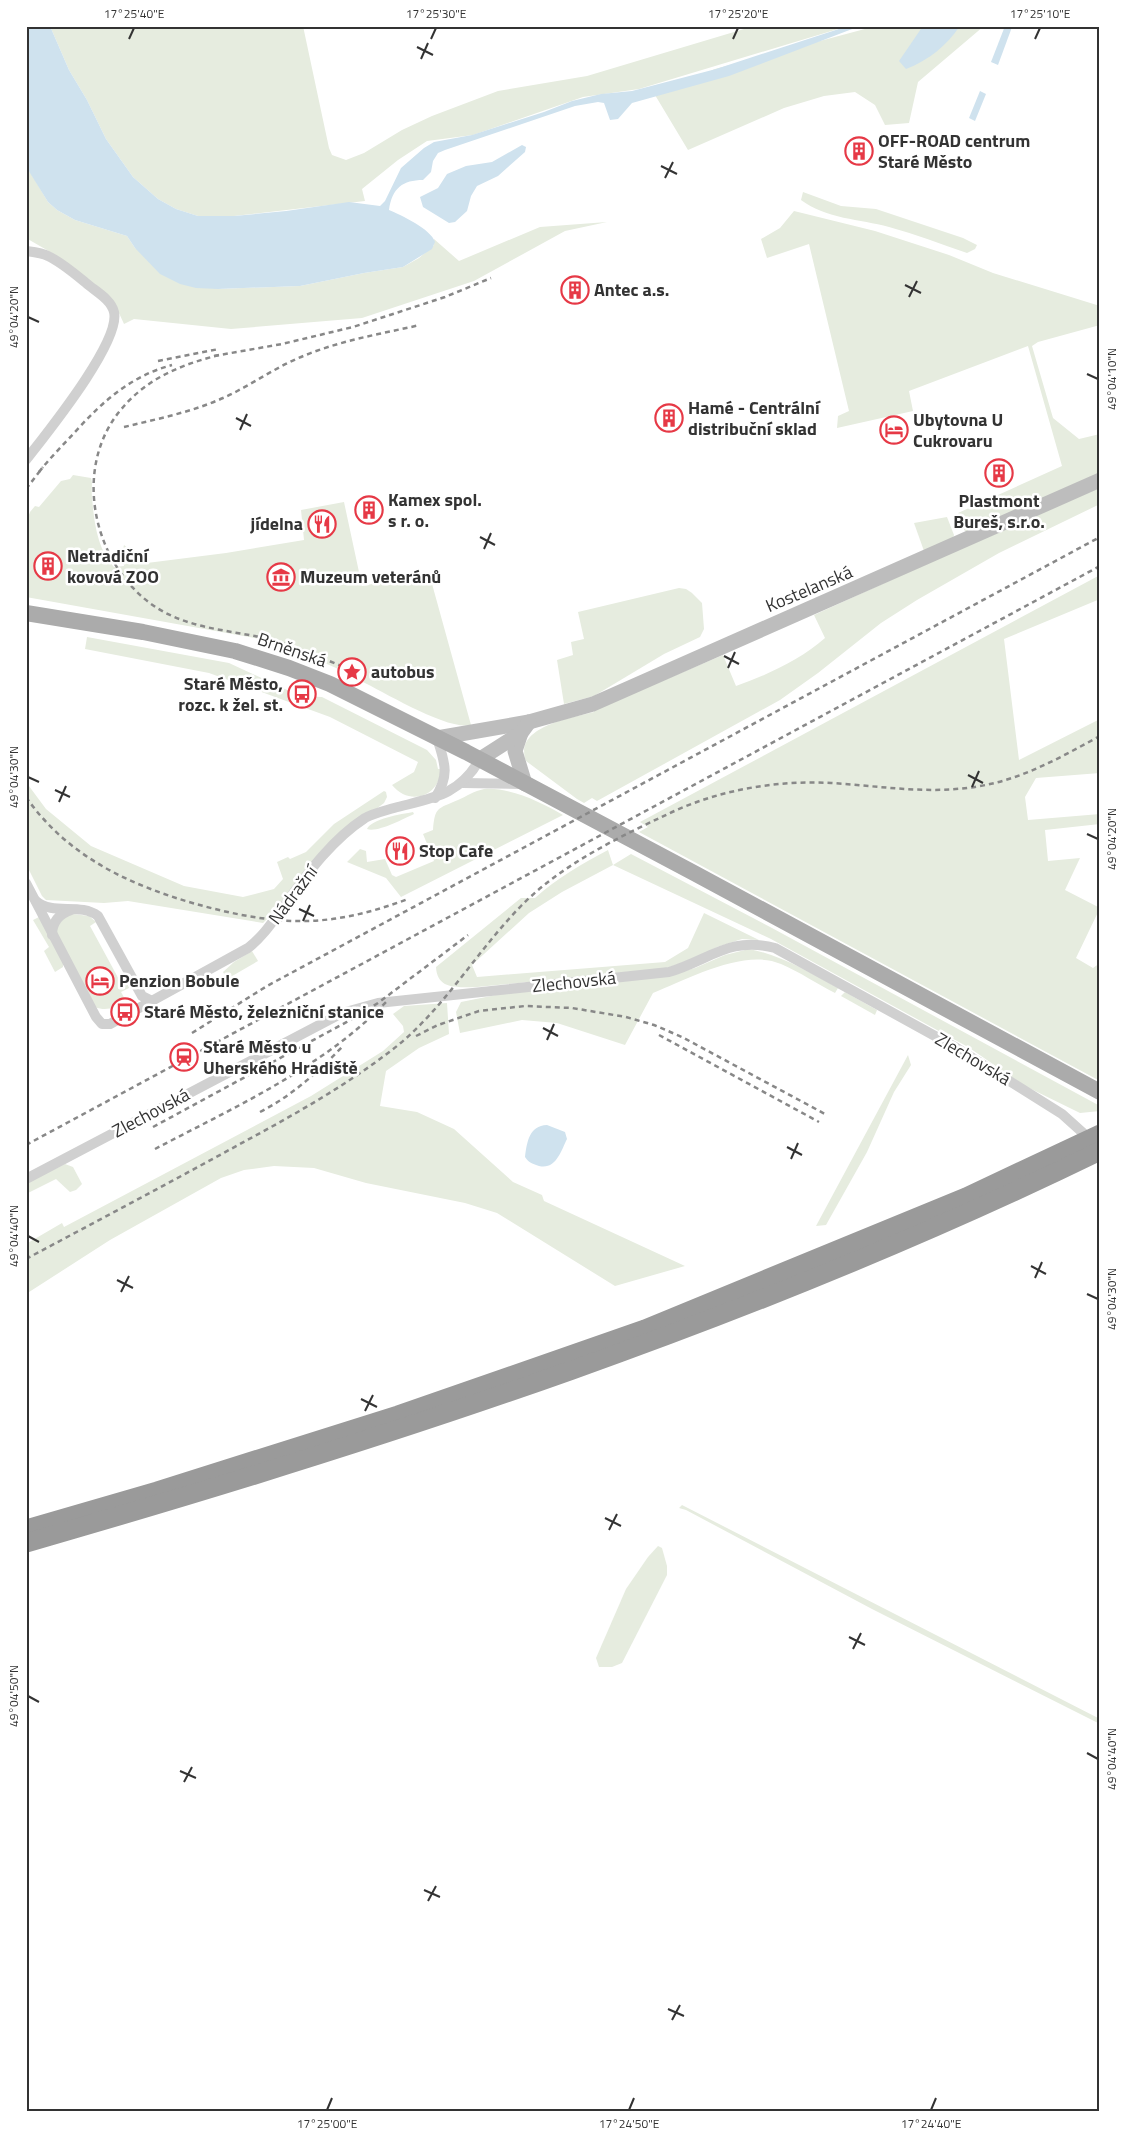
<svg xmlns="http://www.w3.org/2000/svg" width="1126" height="2137" font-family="'Titillium Web',sans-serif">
<rect width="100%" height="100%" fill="#fff"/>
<!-- green -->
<g fill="#e6ecdf">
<path d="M 50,26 L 303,26 L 329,148 L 332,155 L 346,160 L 364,153 L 402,130 L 432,116 L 498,91 L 587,76 L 754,26 L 848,26 L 639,89 L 583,97 L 473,135 L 427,141 L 398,160 L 362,189 L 365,201 L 234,216 L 198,216 L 176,209 L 158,199 L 133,177 L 106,139 L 87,100 L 69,70 Z"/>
<path d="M 876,26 L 984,26 L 918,82 L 909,123 L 885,125 L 875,105 L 855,92 L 824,96 L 784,108 L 688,150 L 655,95 L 715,69 Z"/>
<path d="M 26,165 L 48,202 L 57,210 L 75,220 L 127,236 L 135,248 L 218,289 L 300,286 L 364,273 L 403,267 L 419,258 L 434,245 L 434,239 L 459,261 L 540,227 L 607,222 L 565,231 L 474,281 L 362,318 L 231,329 L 134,319 L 124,324 L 114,302 L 52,253 L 26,238 Z"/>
<path d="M 803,192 L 841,206 L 876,209 L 963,238 L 977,245 L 975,249 L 967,253 C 941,244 915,234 889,227 C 860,219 826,219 801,200 Z"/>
<path d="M 794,211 L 875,231 L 949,255 L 993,273 L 1100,306 L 1100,325 L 1038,342 L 1032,346 L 1053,418 L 1079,439 L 1100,434 L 1100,475 L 967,532 L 964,530 L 964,524 L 958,513 L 1062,466 L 1028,346 L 909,391 L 913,411 L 837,428 L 838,416 L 849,411 L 809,244 L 767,258 L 761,239 L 780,228 Z"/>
<path d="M 73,475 L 91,478 C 93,483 91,490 92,497 C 94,521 97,549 114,567 L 124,566 L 122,553 L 124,545 L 136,555 L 139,564 L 226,553 L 304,540 L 301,510 L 344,502 L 362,586 L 429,573 L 471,725 C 448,731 384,692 361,681 L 359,668 L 343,671 L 304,654 L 260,639 L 26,597 L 26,523 L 30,512 L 35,506 L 39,507 L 61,481 L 70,479 Z"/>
<path d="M 1100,485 L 1100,504 L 999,553 L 917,600 L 881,623 L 818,673 L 780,700 L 597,801 L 592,798 L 584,803 L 577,799 L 526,761 C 513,727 571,718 594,712 L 594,710 L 723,655 L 736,686 C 767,675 800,660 825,638 L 814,615 Z"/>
<path d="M 947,517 L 954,535 L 953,538 L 924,551 L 914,523 Z"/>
<path d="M 1100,575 L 1100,599 L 1004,639 L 1019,760 L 1100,719 L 1100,773 L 1036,778 L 1025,797 L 1028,820 L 1100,814 L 1100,824 L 1045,830 L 1048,861 L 1080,858 L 1065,890 L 1100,908 L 1076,958 L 1093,968 L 1100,963 L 1100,1081 L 639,832 L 648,827 L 640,822 Z"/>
<path d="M 679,588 L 686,589 L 692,593 L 702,603 L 704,629 L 700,637 L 664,654 L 594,696 L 564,704 L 557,660 L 573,655 L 571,642 L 584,639 L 578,612 Z"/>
<path d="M 87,637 L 229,663 L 300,696 L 322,697 L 427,750 L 436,760 L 438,769 L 441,769 C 440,796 410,807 392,785 L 414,772 L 418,762 L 330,717 L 209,673 L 85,649 Z"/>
<path d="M 26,782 L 46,809 L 91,846 L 184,886 L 243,897 L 274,889 L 283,879 L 277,862 L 288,857 L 290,859 L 306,852 L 334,824 L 384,791 L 386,792 L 387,797 L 384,803 L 320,852 L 269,917 L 263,923 L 128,901 L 104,903 L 46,900 L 42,896 L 26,864 Z"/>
<path d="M 484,789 C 510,787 541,802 563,815 L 401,897 L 386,878 L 347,862 L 360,849 L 366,851 L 367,862 L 385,859 L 392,875 L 396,877 L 434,861 L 423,834 L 433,830 C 435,807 437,809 458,800 C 467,796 474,791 484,789 Z"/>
<path d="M 413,812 L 414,814 C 403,819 377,833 367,829 C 371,819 402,814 413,812 Z"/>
<path d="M 608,850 L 613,865 L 631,854 L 772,928 L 1100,1106 L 1100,1111 L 1080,1113 L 1025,1086 L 968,1047 L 771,939 L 613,865 L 562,892 L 529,913 L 472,965 L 477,977 L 665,962 L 688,948 L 704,913 L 759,940 L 742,939 L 717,947 L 698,957 L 664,969 L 477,987 C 460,987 437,991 436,967 L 521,898 L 535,898 C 557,878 582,864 608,850 Z"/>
<path d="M 73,914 L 89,916 L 96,922 L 90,926 L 122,985 L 128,982 L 131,987 L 121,992 L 126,1001 C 115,1007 107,1012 95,1007 L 58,942 L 56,928 L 65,917 Z"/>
<path d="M 39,917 L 63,963 L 63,967 L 55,972 L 44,951 L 49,947 L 33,920 Z"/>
<path d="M 749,949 C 781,955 809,972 838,988 L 835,993 C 817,984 800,972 781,964 C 744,948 688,979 653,993 L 625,1045 L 557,1023 L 522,1020 L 460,1033 L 456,1012 L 461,1002 L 506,993 L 662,977 L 695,968 L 725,955 Z"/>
<path d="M 252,951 L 258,961 L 227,979 L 223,972 L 234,962 Z"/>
<path d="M 845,992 L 877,1010 L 875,1015 L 841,996 Z"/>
<path d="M 447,1003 L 449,1034 L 419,1048 L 386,1071 L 380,1106 L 417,1112 L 454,1129 L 513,1182 L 542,1195 L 544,1201 L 685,1266 L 615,1286 L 497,1213 L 465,1203 L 366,1183 L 314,1168 L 274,1166 L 244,1170 L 221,1178 L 110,1240 L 26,1294 L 26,1244 L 62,1223 L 64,1227 L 311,1096 L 383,1051 L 404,1032 L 403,1026 L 393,1014 L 404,1006 Z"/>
<path d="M 908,1055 L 911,1065 L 894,1092 L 867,1152 L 826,1225 L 816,1226 Z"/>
<path d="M 65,1164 L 73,1167 L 82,1184 L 76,1190 L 70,1192 L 56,1179 L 26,1194 L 26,1183 Z"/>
<path d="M 682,1505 L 1100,1719 L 1100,1724 L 872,1609 L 686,1510 L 679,1508 Z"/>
<path d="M 658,1546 L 662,1548 L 667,1566 L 667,1575 L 622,1663 L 612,1667 L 599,1667 L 596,1658 L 626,1589 L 648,1557 Z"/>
</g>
<!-- water -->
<g fill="#cfe2ee">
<path d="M 26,26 L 50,26 L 69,70 L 87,100 L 106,139 L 133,177 L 158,199 L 176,209 L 198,216 L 234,216 L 286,211 L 349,202 L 380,206 L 385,201 L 401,168 L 424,148 L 434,142 L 472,135 L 544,112 L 572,101 L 601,94 L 632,91 L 716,69 L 848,26 L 860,26 L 729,76 L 632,103 L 618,119 L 610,120 L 604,103 L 598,102 L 575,106 L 445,150 L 438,153 L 433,161 L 431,172 L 423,180 C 403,180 392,188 389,210 C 401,215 431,229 435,242 L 432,249 L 403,267 L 364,273 L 300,286 L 218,289 L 196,288 L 180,284 L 160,274 L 135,248 L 127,236 L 75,220 L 57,210 L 48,202 L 30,173 L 26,165 Z"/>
<path d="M 923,26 L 960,26 C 946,46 929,60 906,69 L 899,61 Z"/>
<path d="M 1005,26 L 1012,27 L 998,65 L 991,62 Z"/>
<path d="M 980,91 L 986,94 L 975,121 L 969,118 Z"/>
<path d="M 522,145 L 526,147 L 525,152 L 498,176 L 477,186 L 471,196 L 467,211 L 455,222 L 449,223 L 423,207 L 420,197 L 438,188 L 447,174 L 466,166 L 492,162 Z"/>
<path d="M 547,1125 L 565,1132 L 567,1139 C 561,1151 556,1170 539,1166 C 533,1164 529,1163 525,1157 C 527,1142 529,1126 547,1125 Z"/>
</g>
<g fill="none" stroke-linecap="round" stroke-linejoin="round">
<!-- minor -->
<g stroke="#d0d0d0" stroke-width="10">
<path d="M 26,251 C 33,252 42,253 48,256 C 61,262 75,274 86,283 C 95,291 111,299 114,312 C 121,342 46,434 26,460"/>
<path d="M 463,783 L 520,784"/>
<path d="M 435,798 C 450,775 445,763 437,738"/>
<path d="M 26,883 L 96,1017 L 102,1024 L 110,1024 L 248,948 C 264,936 275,918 287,902 C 309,871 333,839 365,818 C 374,813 384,811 394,808 C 432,798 459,796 480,759"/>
<path d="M 36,901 C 53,916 80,902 98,916 L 142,996 L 152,1001"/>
<path d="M 52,935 C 52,922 59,914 71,910"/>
<path d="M 26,1179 L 342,1013 L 378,1003 L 669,972 C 710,960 729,936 775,948 L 955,1047 L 1062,1114 L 1092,1141"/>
</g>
<!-- secondary -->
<g stroke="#bdbdbd" stroke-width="15">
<path d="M 521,733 L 515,751 L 525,784"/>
<path d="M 437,738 L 529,722 L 593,704 L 1100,480"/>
<path d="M 480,759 L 521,733 L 529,722"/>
</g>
<!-- primary -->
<path stroke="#ababab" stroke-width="16" d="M 26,613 L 143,632 L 235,651 L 289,668 L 330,684 L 466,752 L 694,873 L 1100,1092"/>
<!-- motorway -->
<g stroke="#9a9a9a" stroke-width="19">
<path d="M 26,1529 L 157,1491 L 398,1415 L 645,1329 L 966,1197 L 1100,1134"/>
<path d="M 26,1543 C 392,1438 757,1318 1100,1151"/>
</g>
<!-- rail -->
<g stroke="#888" stroke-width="2.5" stroke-dasharray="5 4" stroke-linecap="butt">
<path d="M 219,355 C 180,365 145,379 119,412 C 72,471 94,565 154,606 C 188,629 230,630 269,639 C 295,646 319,657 344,667"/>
<path d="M 214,356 L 282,344 L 353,327 L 445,297 L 491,278"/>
<path d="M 158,361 L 219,349"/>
<path d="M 124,427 C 157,419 192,412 223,398 C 250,386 274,368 301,357 C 338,341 380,334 420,325"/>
<path d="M 39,472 C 50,458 63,445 75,432 C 103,401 131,376 172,365"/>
<path d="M 26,489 L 43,467"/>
<path d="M 26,797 C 67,856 129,885 196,904 C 232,914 270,922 308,921 C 342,920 376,911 408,899"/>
<path d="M 192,1033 L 267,986 L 1100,537"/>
<path d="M 659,1035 L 819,1122"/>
<path d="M 416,1036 L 438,1025 L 479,1011 L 525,1006 L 572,1008 L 626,1017 L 654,1025 L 682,1037 L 825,1114"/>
<path d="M 260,1112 C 293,1095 318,1072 344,1045"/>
<path d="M 153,1127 L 354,1018 L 378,1003 L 468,935"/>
<path d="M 26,1145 L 1100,566"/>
<path d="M 155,1149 C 233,1108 324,1067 386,1002"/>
<path d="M 26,1259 C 97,1221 169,1183 240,1144 C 290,1117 342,1088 388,1053 C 442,1013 474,954 521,906 C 561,865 617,838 668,814 C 718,790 776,780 831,783 C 881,786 930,795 980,786 C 1023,779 1061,757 1100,736"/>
</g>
</g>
<!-- ticks -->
<path fill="none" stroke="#333" stroke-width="2" d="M 129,39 L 134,28M 431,39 L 436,28M 733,39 L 738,28M 1035,39 L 1040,28M 417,47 L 433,55M 421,59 L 428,43M 661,166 L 677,174M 665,178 L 673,162M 905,285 L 921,293M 909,297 L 917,281M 28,317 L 39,322M 1087,374 L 1098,379M 236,418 L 251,426M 240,430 L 247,414M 480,537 L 495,545M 484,549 L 491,533M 724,656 L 739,664M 728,668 L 735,652M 968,775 L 983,783M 28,777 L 39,782M 972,787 L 979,771M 55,790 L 70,797M 59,802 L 66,786M 1087,834 L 1098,839M 299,909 L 314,916M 303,921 L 310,905M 543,1028 L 558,1036M 547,1040 L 554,1024M 787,1147 L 802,1155M 791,1159 L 798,1143M 28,1236 L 39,1242M 1031,1266 L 1046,1274M 1035,1278 L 1042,1262M 117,1280 L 133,1288M 121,1292 L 129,1276M 1087,1294 L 1098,1299M 361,1399 L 377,1407M 365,1411 L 373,1395M 605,1518 L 621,1526M 609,1530 L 617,1514M 849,1637 L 865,1645M 853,1649 L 861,1633M 28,1696 L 39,1702M 1087,1753 L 1098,1759M 180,1771 L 196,1778M 184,1782 L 192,1767M 424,1890 L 440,1897M 428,1901 L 436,1886M 668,2009 L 684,2016M 672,2020 L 680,2005M 327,2110 L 332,2098M 629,2110 L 634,2098M 931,2110 L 936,2098"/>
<!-- icons -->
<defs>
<g id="building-ring" transform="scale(1.4375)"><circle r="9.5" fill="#fff" stroke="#e63946" stroke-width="1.5"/><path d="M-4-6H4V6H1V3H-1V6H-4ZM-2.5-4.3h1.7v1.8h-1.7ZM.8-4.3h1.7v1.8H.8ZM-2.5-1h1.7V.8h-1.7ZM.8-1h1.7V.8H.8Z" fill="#e63946"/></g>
<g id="hotel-ring" transform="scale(1.4375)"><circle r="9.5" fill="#fff" stroke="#e63946" stroke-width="1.5"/><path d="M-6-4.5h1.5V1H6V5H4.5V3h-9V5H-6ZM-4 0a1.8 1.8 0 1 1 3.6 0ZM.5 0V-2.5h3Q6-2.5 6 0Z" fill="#e63946"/></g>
<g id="restaurant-ring" transform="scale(1.4375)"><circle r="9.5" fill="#fff" stroke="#e63946" stroke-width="1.5"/><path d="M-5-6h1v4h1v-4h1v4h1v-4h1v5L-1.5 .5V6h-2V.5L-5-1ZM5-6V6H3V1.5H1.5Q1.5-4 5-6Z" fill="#e63946"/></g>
<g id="museum-ring" transform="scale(1.4375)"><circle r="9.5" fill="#fff" stroke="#e63946" stroke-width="1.5"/><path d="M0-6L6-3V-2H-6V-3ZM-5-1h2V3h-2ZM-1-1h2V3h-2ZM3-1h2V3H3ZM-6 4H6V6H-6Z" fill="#e63946"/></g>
<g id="sight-ring" transform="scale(1.4375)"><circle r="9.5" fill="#fff" stroke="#e63946" stroke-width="1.5"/><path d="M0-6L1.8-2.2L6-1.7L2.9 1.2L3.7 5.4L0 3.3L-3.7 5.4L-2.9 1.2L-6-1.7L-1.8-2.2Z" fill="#e63946"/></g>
<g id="bus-ring" transform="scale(1.4375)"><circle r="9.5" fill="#fff" stroke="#e63946" stroke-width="1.5"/><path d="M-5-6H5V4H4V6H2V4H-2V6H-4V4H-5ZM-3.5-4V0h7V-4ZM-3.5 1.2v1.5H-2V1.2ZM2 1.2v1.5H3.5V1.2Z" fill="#e63946"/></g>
<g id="station-ring" transform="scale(1.4375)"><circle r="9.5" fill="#fff" stroke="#e63946" stroke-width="1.5"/><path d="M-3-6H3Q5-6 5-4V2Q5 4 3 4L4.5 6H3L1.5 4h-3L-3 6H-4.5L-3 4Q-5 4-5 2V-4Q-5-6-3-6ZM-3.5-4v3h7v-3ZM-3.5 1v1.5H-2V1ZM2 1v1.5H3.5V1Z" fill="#e63946"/></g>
</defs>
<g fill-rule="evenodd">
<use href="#building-ring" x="859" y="151"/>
<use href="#building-ring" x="575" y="290"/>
<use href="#building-ring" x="669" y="418"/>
<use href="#hotel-ring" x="894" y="430"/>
<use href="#building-ring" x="999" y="473"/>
<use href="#building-ring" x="369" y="510"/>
<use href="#restaurant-ring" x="322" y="524"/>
<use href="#building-ring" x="48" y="566"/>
<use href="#museum-ring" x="281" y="577"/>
<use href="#sight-ring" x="352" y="672"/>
<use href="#bus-ring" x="302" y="694"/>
<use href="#restaurant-ring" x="400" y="851"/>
<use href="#hotel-ring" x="100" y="981"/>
<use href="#bus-ring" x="125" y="1012"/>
<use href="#station-ring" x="184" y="1057"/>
</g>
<g text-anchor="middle" stroke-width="5" stroke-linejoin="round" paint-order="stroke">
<!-- poi labels -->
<g font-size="18" font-weight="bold" fill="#333" stroke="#fff" text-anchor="start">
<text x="878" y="147">OFF-ROAD centrum<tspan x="878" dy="21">Staré Město</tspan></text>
<text x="594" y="296">Antec a.s.</text>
<text x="688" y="414">Hamé - Centrální<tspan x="688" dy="21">distribuční sklad</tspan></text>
<text x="913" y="426">Ubytovna U<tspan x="913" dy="21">Cukrovaru</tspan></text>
<text x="388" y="506">Kamex spol.<tspan x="388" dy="21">s r. o.</tspan></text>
<text x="999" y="507" text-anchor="middle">Plastmont<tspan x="999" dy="21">Bureš, s.r.o.</tspan></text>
<text x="303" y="530" text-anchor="end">jídelna</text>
<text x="67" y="562">Netradiční<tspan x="67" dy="21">kovová ZOO</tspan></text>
<text x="300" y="583">Muzeum veteránů</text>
<text x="371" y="678">autobus</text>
<text x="283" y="690" text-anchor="end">Staré Město,<tspan x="283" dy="21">rozc. k žel. st.</tspan></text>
<text x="419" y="857">Stop Cafe</text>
<text x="119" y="987">Penzion Bobule</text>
<text x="144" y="1018">Staré Město, železniční stanice</text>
<text x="203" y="1053">Staré Město u<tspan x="203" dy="21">Uherského Hradiště</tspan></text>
</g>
<!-- street labels -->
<g font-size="18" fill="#333" stroke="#fff">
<text transform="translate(809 589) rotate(-23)" y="6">Kostelanská</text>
<text transform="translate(292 650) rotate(19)" y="6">Brněnská</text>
<text transform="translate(293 895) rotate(-53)" y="6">Nádražní</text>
<text transform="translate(574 982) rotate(-6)" y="6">Zlechovská</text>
<text transform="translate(973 1059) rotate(31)" y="6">Zlechovská</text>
<text transform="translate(151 1113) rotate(-28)" y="6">Zlechovská</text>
</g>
</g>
<!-- border -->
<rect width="1126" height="2137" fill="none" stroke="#ffffff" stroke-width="55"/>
<rect x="28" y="28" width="1070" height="2082" fill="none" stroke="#333" stroke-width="2"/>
<g font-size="12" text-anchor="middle" fill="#333">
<text x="134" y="18">17°25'40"E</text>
<text x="436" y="18">17°25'30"E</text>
<text x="738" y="18">17°25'20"E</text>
<text x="1040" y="18">17°25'10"E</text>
<text transform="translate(14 317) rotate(-90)" y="4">49°04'20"N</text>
<text transform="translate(1112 379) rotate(-90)" y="4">49°04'10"N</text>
<text transform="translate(14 777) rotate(-90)" y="4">49°04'30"N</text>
<text transform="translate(1112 839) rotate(-90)" y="4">49°04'20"N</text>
<text transform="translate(14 1236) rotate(-90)" y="4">49°04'40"N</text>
<text transform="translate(1112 1299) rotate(-90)" y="4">49°04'30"N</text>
<text transform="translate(14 1696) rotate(-90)" y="4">49°04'50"N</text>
<text transform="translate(1112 1759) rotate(-90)" y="4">49°04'40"N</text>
<text x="327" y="2128">17°25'00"E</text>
<text x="629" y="2128">17°24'50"E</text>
<text x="931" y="2128">17°24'40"E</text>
</g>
</svg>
